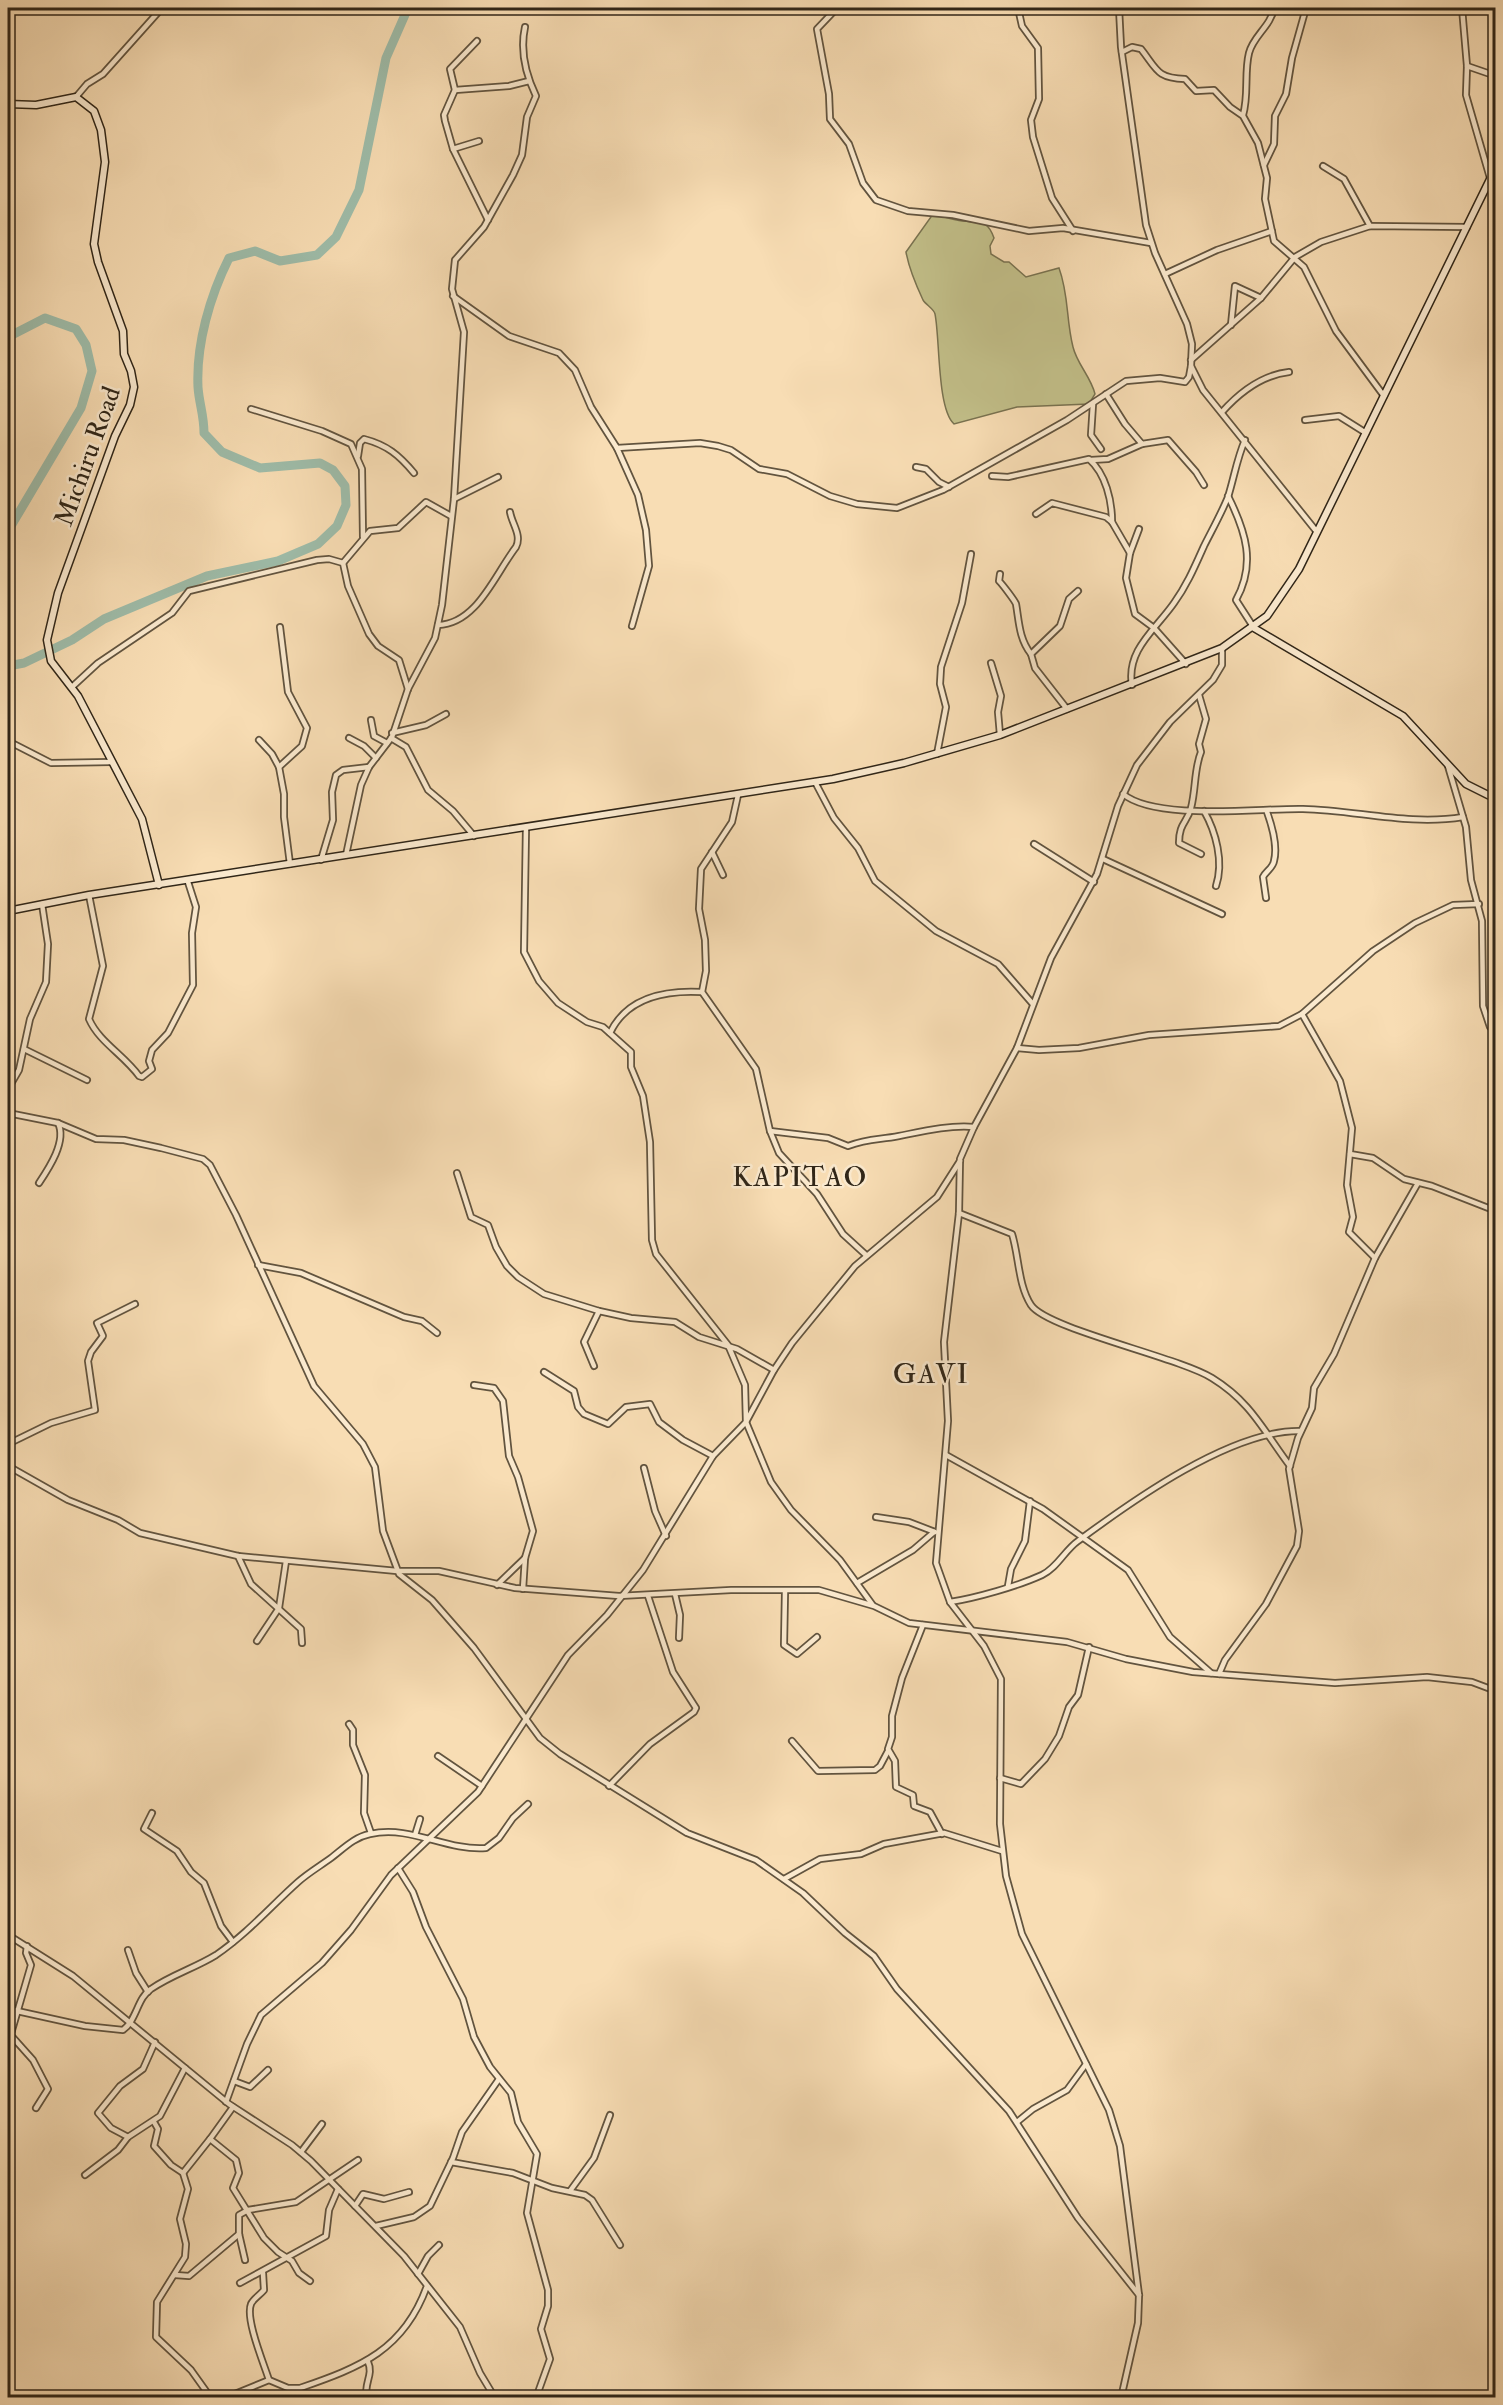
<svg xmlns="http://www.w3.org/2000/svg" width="1503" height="2405" font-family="'IM FELL Double Pica',serif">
<rect width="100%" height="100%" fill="#f8ddb4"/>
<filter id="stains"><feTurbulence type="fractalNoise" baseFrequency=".00333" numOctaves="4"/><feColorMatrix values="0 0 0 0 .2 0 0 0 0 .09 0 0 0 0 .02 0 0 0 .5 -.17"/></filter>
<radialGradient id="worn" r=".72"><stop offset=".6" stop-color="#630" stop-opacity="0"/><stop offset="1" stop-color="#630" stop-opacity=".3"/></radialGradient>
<!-- green -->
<path fill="#c2bf89" stroke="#797250" stroke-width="1.5" d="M 933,214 C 943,216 953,220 962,221 C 979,223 987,218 994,238 L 990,246 L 991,254 L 1004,262 L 1009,262 L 1026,277 L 1059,268 C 1069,295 1066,320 1073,347 C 1077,364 1091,377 1095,394 L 1089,404 L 1017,407 L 954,424 C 937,409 940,338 935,314 C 934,309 926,305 923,300 C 916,285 909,269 906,252 Z"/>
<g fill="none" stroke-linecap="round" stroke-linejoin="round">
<!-- river -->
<g stroke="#9ebca9" stroke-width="9">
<path d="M 8,337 L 45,318 L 76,329 L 86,345 L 92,371 L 81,408 L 8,531"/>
<path d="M 8,666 L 24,663 L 72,640 L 104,619 L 207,576 L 278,561 L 318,544 L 337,526 L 346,505 L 345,486 L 333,470 L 320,463 L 260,468 L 222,452 L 204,433 C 204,415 199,403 198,387 C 196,344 210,296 229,258 L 255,251 L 280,261 L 317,255 L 336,237 L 359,190 L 386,58 L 408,8"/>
</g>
<!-- street casing -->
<g stroke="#62543f" stroke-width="8">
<g id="street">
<path d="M 837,8 L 817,29 L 829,94 L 830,119 L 849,144 L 863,183 L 876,200 L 908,211 L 953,215 L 1029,231 L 1063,228 L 1151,243"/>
<path d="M 1018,8 L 1022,26 L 1038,48 L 1039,99 L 1031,120 L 1033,137 L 1052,198 L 1073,231"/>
<path d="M 1119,8 L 1121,47 L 1146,225 L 1155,253 L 1187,324 L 1192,344 L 1191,366 L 1203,390 L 1317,532"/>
<path d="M 1462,8 L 1467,66 L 1466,95 L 1490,178"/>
<path d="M 477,41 L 450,69 L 455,90 L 444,115 L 445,121 L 453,149 L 488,220"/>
<path d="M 1122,52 L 1132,47 L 1141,49 C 1157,69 1156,78 1185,79 L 1196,91 L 1214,90 L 1230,107 L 1243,116 L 1258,143 L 1267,178 L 1265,199 L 1274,241 L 1304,267 L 1336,331 L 1384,396"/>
<path d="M 1467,66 L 1496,76"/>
<path d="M 455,90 L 509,86 L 529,81"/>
<path d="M 76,97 L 87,84 L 103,74 L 162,8"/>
<path d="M 1243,115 C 1249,95 1244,73 1249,53 C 1253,36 1271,26 1274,8"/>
<path d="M 453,149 L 479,141"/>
<path d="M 1264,165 L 1274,144 L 1275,116 L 1286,94 L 1292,58 L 1306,8"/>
<path d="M 1323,166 L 1344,179 L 1370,226"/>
<path d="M 1165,274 L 1217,250 L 1272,231"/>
<path d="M 453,296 L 509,336 L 559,353 L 575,370 L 591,407 L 617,448 L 700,443 L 718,446 L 731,450 L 759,469 L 787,474 L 830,496 L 857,504 L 897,508 L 943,490 L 1067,420 L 1126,381 L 1160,378 L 1185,382 L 1189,377 L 1191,366"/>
<path d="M 1231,325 L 1235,286 L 1261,298"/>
<path d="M 1191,360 L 1261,298 L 1295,257 L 1321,242 L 1370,226 L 1467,227"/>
<path d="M 1106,394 L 1125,424 L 1142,444 L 1168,440 L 1196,472 L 1204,485"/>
<path d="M 1093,404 L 1091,435 L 1101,449"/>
<path d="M 251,409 L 322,431 L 351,444 L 362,469 L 363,537"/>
<path d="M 1222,412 C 1239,393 1262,375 1289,372"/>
<path d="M 1305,420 L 1339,416 L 1366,433"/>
<path d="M 617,448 L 638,495 L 646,530 L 649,566 L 632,626"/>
<path d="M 358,456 L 360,443 L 364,439 C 387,445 399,455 414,473"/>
<path d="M 1091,460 L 1108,459 L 1142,444"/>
<path d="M 916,467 L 926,469 L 939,482 L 949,487"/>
<path d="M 992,476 L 1008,477 L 1089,459 C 1106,474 1112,501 1112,522"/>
<path d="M 1228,496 C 1246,532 1256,564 1236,600 L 1254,628"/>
<path d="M 454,499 L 498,477"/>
<path d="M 1036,514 L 1052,503 L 1106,517 L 1112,522 L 1130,553"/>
<path d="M 1139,529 L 1130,553 L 1126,578 L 1135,614 L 1154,628 L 1186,664"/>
<path d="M 343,563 L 370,531 L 398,528 L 426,502 L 451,516"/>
<path d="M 1000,574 L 999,581 C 1003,585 1015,601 1016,604 C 1019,621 1019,639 1031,654"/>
<path d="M 438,625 C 477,624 495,574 516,547 C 522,535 512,524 510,512"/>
<path d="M 280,627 L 288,692 L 307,728 L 302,746 L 279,767 L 284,794 L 284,817 L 290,864"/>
<path d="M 991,663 L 1001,696 L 998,712 L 1000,735"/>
<path d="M 1132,685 C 1126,650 1156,629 1174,603 C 1187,585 1195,566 1204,546 C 1212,530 1221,514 1228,497 C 1234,478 1237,458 1245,440"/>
<path d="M 72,687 L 98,663 L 172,613 L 189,591 L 317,560 L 329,559 L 343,563 L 348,586 L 369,634 L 378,646 L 399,660 L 408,689"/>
<path d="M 1199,695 L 1206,719 L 1199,744 L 1201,752 C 1194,769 1196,789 1191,808 C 1187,823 1179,823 1179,843 L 1201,854"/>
<path d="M 1067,709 L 1035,668 L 1031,654 L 1060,626 L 1069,599 L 1078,591"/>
<path d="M 371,720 L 374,736 L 387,743"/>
<path d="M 392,733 L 426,725 L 446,714"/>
<path d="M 349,738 L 364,746 L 376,758"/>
<path d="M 391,738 L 406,747 L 428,790 L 453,811 L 474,836"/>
<path d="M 259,740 L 272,754 L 279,767"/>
<path d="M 8,741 L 51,763 L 111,762"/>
<path d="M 937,754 L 946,707 L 940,684 L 941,667 L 962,603 L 971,554"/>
<path d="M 1448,766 L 1466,827 L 1471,880 L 1482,921 L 1483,1006 L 1490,1027 L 1496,1033"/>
<path d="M 815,782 L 834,818 L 858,848 L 875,881 L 936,931 L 998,964 L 1032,1003"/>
<path d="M 1123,794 C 1156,821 1259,808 1303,809 C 1356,810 1409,826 1463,817"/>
<path d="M 738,795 L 732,822 L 701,869 L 699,909 L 705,940 L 706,971 L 702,992 L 756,1069 L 770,1131 L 779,1153 L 817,1194 L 843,1234 L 866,1255"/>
<path d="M 1204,811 C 1216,832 1224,862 1216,886"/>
<path d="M 526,827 L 524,952 L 539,981 L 558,1003 L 587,1022 L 603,1027 L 631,1052 L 631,1067 L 643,1096 L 650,1142 L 652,1240 L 656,1254 L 728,1345 L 745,1385 L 746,1422 L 771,1482 L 791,1510 L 840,1560 L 872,1604"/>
<path d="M 1034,844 L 1094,882"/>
<path d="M 712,852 L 723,875"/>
<path d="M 346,855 L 361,785 L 369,767 L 392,737 L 408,689 L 435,638 L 442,605 L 454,499 L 464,332 L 452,289 L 455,260 L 484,227 L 513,175 L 522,155 L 527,117 L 536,96 C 526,75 520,50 525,27"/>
<path d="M 1103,859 L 1222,914"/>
<path d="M 321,860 L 333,820 L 332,792 L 336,775 L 343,770 L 369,767"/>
<path d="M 89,895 L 103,966 L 89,1019 C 99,1042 124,1055 139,1076 L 142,1077 L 152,1069 L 149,1061 L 152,1050 L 168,1033 L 193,985 L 192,933 L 196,907 L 188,882"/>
<path d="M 1266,898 L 1263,877 C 1266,871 1273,868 1274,861 C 1278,846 1272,826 1267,812"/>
<path d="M 1302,1014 L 1340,1081 L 1352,1128 L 1347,1185 L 1353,1217 L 1349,1232 L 1375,1258"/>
<path d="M 610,1033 C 627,997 666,990 702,992"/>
<path d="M 1017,1048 L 1039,1050 L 1079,1048 L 1149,1035 L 1279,1026 L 1302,1014 L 1373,951 L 1415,923 L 1453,905 L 1479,904"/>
<path d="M 24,1049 L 87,1080"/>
<path d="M 8,1089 L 19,1070 L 30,1019 L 46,982 L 48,944 L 42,904"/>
<path d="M 8,1113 L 58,1123 L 96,1139 L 124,1140 L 161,1148 L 203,1159 L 210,1165 L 236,1215 L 314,1386 L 363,1444 L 375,1467 L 383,1531 L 399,1574 L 432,1600 L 474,1648 L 540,1738 L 560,1754 L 687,1833 L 756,1860 L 803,1893 L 845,1933 L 874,1956 L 897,1989 L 1009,2111 L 1078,2218 L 1139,2295"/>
<path d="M 770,1131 L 828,1138 L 848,1146 C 869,1138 879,1140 899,1136 C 924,1131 949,1125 974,1127"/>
<path d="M 1350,1154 L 1373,1158 L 1404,1179 L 1432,1186 L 1496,1211"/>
<path d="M 457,1173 L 471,1217 L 488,1225 L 496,1247 L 507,1266 L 518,1277 L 544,1294 L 599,1311 L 631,1318 L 675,1322 L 699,1337 L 737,1349 L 774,1370"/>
<path d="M 39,1183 C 49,1168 67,1141 58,1123"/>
<path d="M 959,1213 L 1012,1234 C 1019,1256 1018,1285 1031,1305 C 1047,1329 1178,1357 1212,1378 C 1251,1402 1263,1430 1290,1466"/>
<path d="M 1496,1228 L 1496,1234"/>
<path d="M 258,1265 L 301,1273 L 404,1317 L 422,1321 L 437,1333"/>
<path d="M 594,1366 L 584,1342 L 599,1311"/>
<path d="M 544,1372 L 574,1391 L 578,1407 L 584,1414 L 608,1424 L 626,1407 L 650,1404 L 659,1422 L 683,1440 L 713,1456"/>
<path d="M 474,1385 L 494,1388 L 503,1401 L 509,1456 L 518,1477 L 533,1531 L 525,1558 L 523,1589"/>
<path d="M 8,1444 L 51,1423 L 95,1410 L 88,1361 L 91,1352 L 103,1336 L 97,1323 L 135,1304"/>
<path d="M 946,1455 L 1043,1509 L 1128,1570 L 1170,1637 L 1211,1673"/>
<path d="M 8,1466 L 68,1500 L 118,1520 L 140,1533 L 238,1556 L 397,1571 L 439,1571 L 515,1588 L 619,1596 L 731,1590 L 819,1590 L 874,1606 L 909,1623 L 1067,1642 L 1126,1659 L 1193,1672 L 1335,1683 L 1427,1677 L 1472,1682 L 1496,1691"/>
<path d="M 644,1468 L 655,1511 L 666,1536"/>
<path d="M 876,1517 L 909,1522 L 935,1532"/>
<path d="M 238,1556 L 251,1584 L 301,1629 L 302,1643"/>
<path d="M 857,1583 L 913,1550 L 934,1532"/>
<path d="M 497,1585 L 525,1558"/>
<path d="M 1008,1586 L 1011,1569 L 1025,1541 L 1030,1501"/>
<path d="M 785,1592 L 784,1645 L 797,1654 L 817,1637"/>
<path d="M 675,1594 L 680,1615 L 679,1638"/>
<path d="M 950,1602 C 976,1598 1018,1586 1042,1575 C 1057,1568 1065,1550 1078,1541 C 1132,1501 1231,1430 1300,1431"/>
<path d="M 923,1625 L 902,1678 L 892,1716 L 892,1737 L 888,1749 L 895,1761 L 896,1787 L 913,1795 L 914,1806 L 930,1812 L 942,1834"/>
<path d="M 257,1641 L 279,1608 L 286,1561"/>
<path d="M 1219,1674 L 1225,1660 L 1266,1604 L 1297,1546 L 1299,1531 L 1289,1469 L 1298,1438 L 1312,1408 L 1314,1388 L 1334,1354 L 1375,1258 L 1418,1183"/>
<path d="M 349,1724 L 353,1730 L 353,1745 L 365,1775 L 364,1813 L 371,1833"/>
<path d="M 792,1741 L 818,1771 L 875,1770 L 880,1766 L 888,1751"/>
<path d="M 438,1756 L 482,1786"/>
<path d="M 1000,1778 L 1021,1784 L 1045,1759 L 1059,1736 L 1069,1707 L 1078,1695 L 1089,1647"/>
<path d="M 609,1786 L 650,1744 L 694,1712 L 696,1708 L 673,1672 L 648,1596"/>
<path d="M 152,1813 L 144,1829 L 177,1851 L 191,1872 L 204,1883 L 221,1926 L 233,1942"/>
<path d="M 415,1835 L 420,1819"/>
<path d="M 398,1868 L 413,1892 L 426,1927 L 463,1999 L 474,2037 L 490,2067 L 511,2093 L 518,2122 L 537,2154 L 527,2213 L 548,2290 L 548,2306 L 541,2329 L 550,2359 L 536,2398"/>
<path d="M 784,1879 L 820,1859 L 861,1854 L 884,1844 L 944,1833 L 1002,1851"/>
<path d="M 8,1935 L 73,1976 L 229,2104 L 292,2145 L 311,2161 L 404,2256 L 460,2327 L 480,2373 L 495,2398"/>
<path d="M 128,1950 L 136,1973 L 148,1992"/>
<path d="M 8,2009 L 85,2026 L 123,2030 C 137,2020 137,1998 151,1989 C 171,1975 195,1968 216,1955 C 248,1933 270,1907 298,1882 C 308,1873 320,1866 331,1858 C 343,1849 354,1837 370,1834 C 412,1825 445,1851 486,1848 L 499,1838 L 513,1818 L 528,1804"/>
<path d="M 8,2032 L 33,2060 L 48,2089 L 36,2108"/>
<path d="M 8,2044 L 31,1965 L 26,1953 L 27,1946"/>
<path d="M 234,2081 L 250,2087 L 268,2070"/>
<path d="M 226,2102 L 247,2044 L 261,2015 L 322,1963 L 351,1930 L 391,1875 L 478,1792 L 568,1655 L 607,1615 L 643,1570 L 713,1456 L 746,1422 L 774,1370 L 792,1343 L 855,1266 L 937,1197 L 960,1161"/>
<path d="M 233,2107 L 210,2139 L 236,2160 L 239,2173 L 233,2188 L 264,2238 L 278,2252 L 292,2261 L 299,2273 L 310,2281"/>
<path d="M 154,2122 L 158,2129 L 154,2146 L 171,2165 L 183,2173 L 188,2189 L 180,2219 L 186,2244 L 185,2257 L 157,2302 L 156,2337 L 191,2370 L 211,2398"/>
<path d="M 1017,2122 L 1033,2109 L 1067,2090 L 1086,2064"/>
<path d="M 128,2137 L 111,2128 L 98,2113 L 120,2086 L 143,2069 L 155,2042"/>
<path d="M 301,2152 L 322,2124"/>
<path d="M 451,2162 L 513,2173 L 552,2188 L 585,2195 L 592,2200 L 620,2245"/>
<path d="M 183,2173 L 210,2139"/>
<path d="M 85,2175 L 118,2150 L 128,2137 L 160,2116 L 185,2068"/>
<path d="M 570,2191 L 594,2158 L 610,2115"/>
<path d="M 355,2206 L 363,2194 L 384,2199 L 409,2192"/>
<path d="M 376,2226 L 414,2217 L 430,2206 L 453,2158 L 462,2132 L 499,2079"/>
<path d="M 245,2260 L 239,2234 L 239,2215 L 248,2210 L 296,2202 L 358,2160"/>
<path d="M 263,2273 L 264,2290 C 260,2295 253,2299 251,2304 C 245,2319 264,2364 269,2380"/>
<path d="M 418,2274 L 428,2256 L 439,2245"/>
<path d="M 175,2275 L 189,2276 L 239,2234"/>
<path d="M 240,2283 L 326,2236 L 329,2210 L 338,2189"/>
<path d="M 225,2398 L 269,2380 L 288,2388 L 300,2388 C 361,2367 404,2350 427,2286"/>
<path d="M 367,2398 C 363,2384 374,2375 368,2362"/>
<path d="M 1121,2398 L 1138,2323 L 1139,2295 L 1120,2146 L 1109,2110 L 1022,1934 L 1006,1876 L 1000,1824 L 1001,1679 L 984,1646 L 950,1602 L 936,1563 L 948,1421 L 944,1342 L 959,1213 L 960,1159 L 974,1127 L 1017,1048 L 1051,958 L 1097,874 L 1118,806 L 1137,765 L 1170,722 L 1213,680 L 1222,665 L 1222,648"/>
</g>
</g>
<!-- secondary casing -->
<g stroke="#302618" stroke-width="9">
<g id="secondary">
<path d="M 8,104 L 36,105 L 76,97 L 94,111 L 101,130 L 105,162 L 94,244 L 98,262 L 123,331 L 124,354 L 131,371 L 134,387 L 130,405 L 115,436 L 58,593 L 47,640 L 51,661 L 78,696 L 142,819 L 159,885"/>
<path d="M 1254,628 L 1403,716 L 1466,784 L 1496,799"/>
<path d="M 8,911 L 89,895 L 833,779 L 904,763 L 1000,735 L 1222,648 L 1267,616 L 1299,569 L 1496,167"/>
</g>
</g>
<!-- street -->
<use href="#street" stroke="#fae9ce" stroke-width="4.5"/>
<!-- secondary -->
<use href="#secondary" stroke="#fae9ce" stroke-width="6"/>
</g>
<g text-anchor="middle" stroke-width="5" stroke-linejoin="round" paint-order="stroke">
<!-- street labels -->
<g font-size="26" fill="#302618" stroke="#fae9ce">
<text transform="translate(87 456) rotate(-70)" y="9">Michiru Road</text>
</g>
<!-- quarter labels -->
<g font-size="28" letter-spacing="1.5" fill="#302618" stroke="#fae9ce">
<text x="800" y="1186">KAPITAO</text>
<text x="931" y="1383">GAVI</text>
</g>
</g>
<!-- margin -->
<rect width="1503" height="2405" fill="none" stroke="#f8ddb4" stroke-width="30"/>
<rect x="9" y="9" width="1485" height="2387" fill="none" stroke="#302618" stroke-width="3"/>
<rect x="15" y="15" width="1473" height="2375" fill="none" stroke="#302618" stroke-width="1.5"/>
<rect width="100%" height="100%" filter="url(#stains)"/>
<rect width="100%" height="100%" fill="url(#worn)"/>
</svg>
